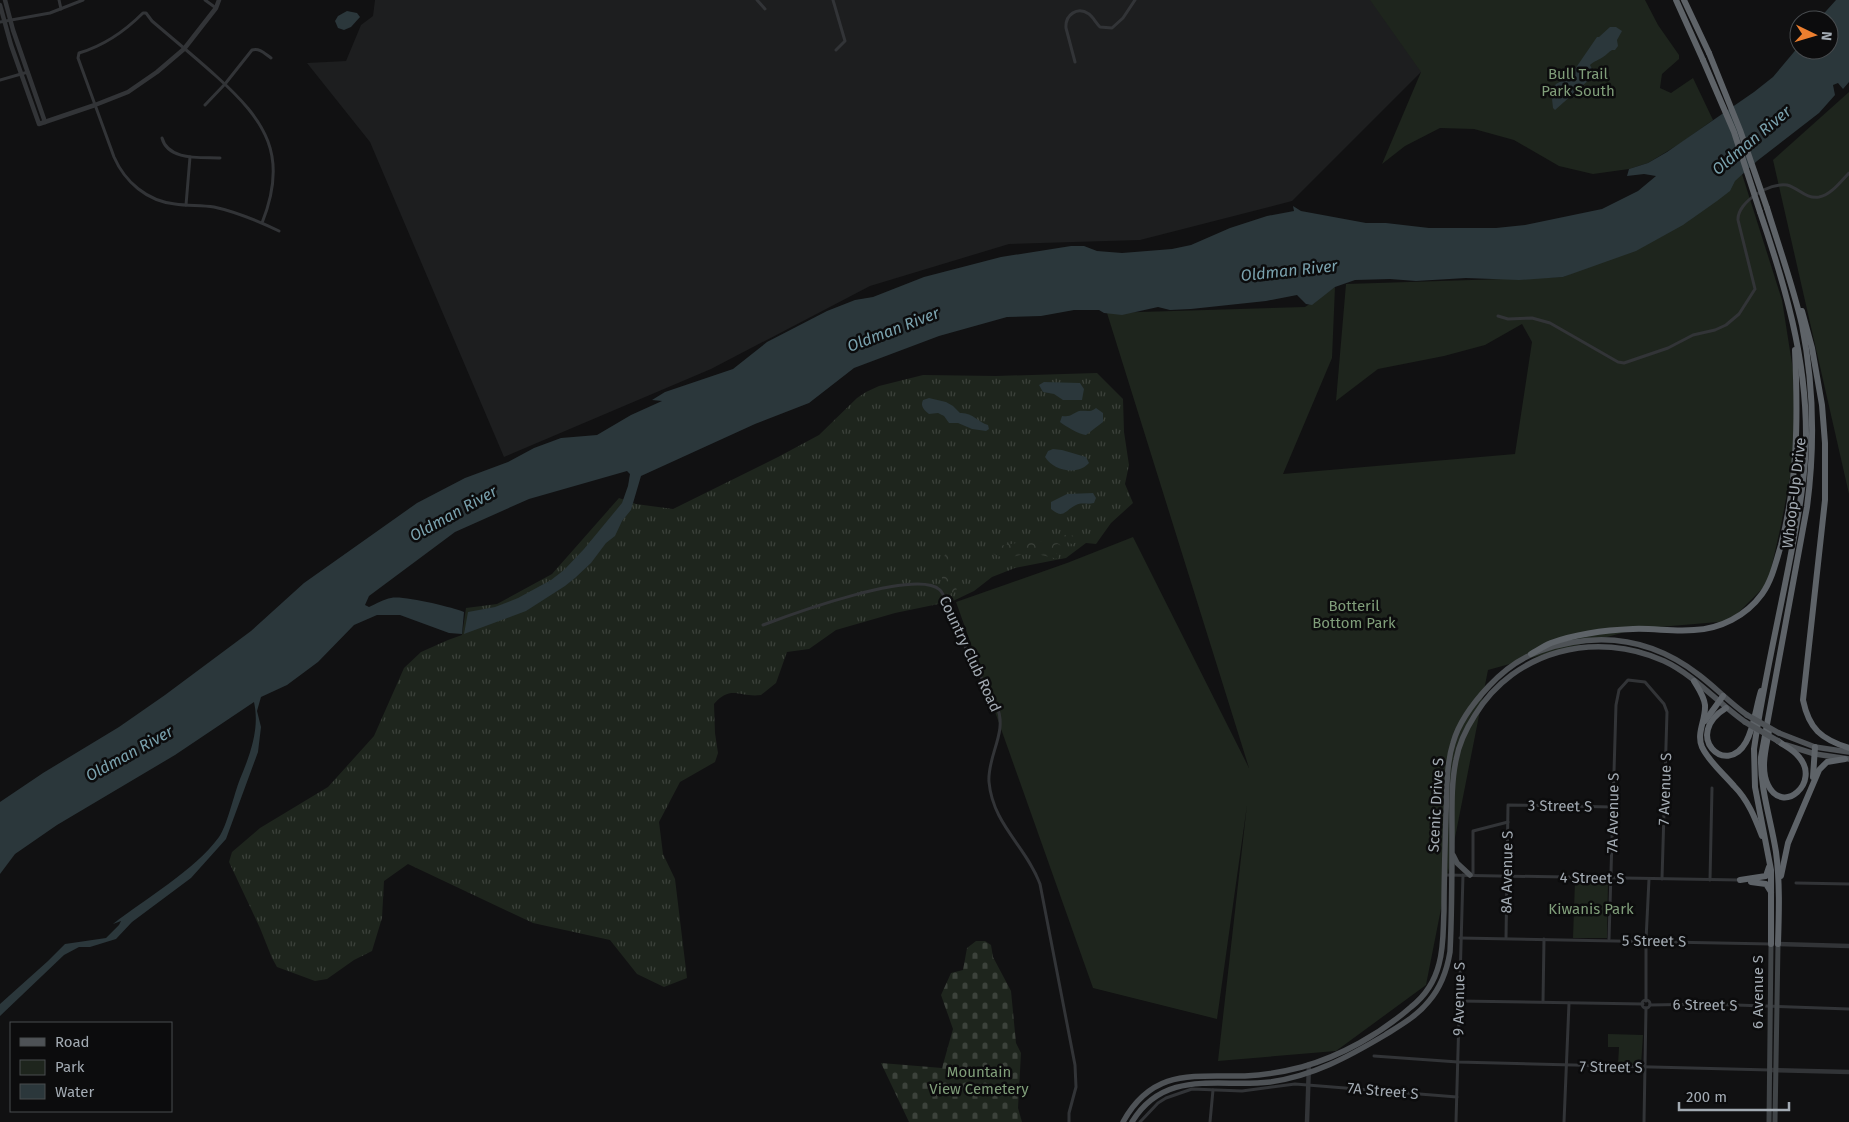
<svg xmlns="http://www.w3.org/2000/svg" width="1849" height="1122" font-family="'Fira Sans',sans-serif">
<defs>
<pattern id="grass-tufts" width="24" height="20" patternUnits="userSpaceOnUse" patternTransform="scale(1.25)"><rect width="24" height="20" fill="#1e251d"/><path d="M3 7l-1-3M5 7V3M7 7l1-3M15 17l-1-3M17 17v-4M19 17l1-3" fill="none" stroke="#3c423b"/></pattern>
<pattern id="forest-crowns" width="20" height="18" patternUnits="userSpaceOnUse" patternTransform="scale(1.25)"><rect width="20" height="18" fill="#1e251d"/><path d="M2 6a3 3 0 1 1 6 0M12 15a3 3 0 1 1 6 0" fill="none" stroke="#3c423b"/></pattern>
<pattern id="cemetery-stones" width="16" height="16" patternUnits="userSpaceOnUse" patternTransform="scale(1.25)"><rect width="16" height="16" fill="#1e251d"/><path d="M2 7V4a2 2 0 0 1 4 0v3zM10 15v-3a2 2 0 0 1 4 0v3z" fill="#3c423b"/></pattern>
</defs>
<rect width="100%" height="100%" fill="#111112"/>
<!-- built -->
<path fill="#1d1e1f" d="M 375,0 L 1427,0 L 1421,72 L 1292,201 L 1140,240 L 1009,244 L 870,286 L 711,369 L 504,457 L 370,142 L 307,63 L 346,61 L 361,25 L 373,16 Z"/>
<!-- grass -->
<path fill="url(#grass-tufts)" d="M 1097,373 L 1123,399 L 1124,432 L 1129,465 L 1125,484 L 1133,503 L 1111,523 L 1096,544 L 1086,543 L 1066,558 L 1015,568 L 992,577 L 974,591 L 953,601 L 895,613 L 836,630 L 809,649 L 787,652 L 776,683 L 761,695 C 740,698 731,684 714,704 L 715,733 L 718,753 L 715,762 L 680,782 L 659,822 L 663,854 L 675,879 L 687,978 L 664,987 L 637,974 L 610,940 L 533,923 L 408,864 L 384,881 L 382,918 L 372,951 L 354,960 L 327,979 L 315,981 L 277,967 L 272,958 L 260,928 L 229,862 L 232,852 L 260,828 L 328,787 L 374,736 L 404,668 L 421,652 L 448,640 L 462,635 L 466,608 L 497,604 L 552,574 L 619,498 L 636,504 L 673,509 L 778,457 L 819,435 L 857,398 L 866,392 L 879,386 L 923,375 L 996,376 Z"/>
<!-- forest -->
<g fill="url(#forest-crowns)">
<path d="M 1066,535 L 1076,536 L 1077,542 L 1072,544 L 1067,542 L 1061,546 L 1058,544 L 1054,545 L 1053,549 L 1059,557 L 1058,559 L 1037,554 L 1034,551 L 1032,555 L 1024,554 L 1012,557 L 1010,553 L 1001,557 L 988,552 C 979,556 976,557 968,549 L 969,546 L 982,549 L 1022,542 L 1043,541 Z"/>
<path d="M 958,547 L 961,549 L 950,567 L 952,579 L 957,590 L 948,595 C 941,584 939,564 946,553 Z"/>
</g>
<!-- cemetery -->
<path fill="url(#cemetery-stones)" d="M 976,941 L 985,941 L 991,945 L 993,957 L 1011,991 L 1016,1043 L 1021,1053 L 1018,1108 L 1022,1122 L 909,1122 L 881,1063 L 942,1068 L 953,1029 L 941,995 L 951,973 L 963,970 L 967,948 Z"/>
<!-- park -->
<g fill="#1e251d">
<path d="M 1370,0 L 1645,0 L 1658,25 L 1679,55 L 1679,59 L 1662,74 L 1660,88 L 1671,93 L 1693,78 L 1713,120 L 1681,143 L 1648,163 L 1629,169 L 1593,174 L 1559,166 L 1514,140 L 1474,129 L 1440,128 L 1405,146 L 1382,164 L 1421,72 Z"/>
<path d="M 1849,92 L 1849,494 L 1773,160 Z"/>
<path d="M 1742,174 L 1782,300 L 1793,370 L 1797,441 L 1781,525 L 1768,583 L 1730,621 L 1636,629 L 1488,670 L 1426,985 L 1336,1051 L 1218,1061 L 1247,805 L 1217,1019 L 1093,988 L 956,602 L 1067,563 L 1133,537 L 1249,768 L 1107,313 L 1305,307 L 1335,287 L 1332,358 L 1283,474 L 1515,454 L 1532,342 L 1522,324 L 1485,345 L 1444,356 L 1378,369 L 1336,401 L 1346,284 L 1563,277 L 1687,222 Z"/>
<path d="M 1575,881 L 1608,881 L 1607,938 L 1573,938 Z"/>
<path d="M 1608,1034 L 1643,1035 L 1641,1066 L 1618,1065 L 1619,1047 L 1608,1047 Z"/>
</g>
<!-- water -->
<g fill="#2b373b">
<path d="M 1836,0 L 1849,0 L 1849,82 L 1843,89 L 1838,83 L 1833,85 L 1835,95 L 1819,113 L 1757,161 L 1735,181 L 1730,191 L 1717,201 L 1683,225 L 1636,251 L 1563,277 L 1519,280 L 1466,278 L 1416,281 L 1390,279 L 1355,280 L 1335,287 L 1312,305 L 1306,304 L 1297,295 L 1266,301 L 1191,309 L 1170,310 L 1158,307 L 1122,315 L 1104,313 L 1099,310 L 1074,310 L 1041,316 L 1007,317 L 939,336 L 854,368 L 809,403 L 755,424 L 641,476 L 631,510 L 622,521 L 615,536 L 606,543 L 591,563 L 575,578 L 565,586 L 526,611 L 464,634 L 468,612 L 495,607 L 518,598 L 551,580 L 564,570 L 584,549 L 622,503 L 628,486 L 630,474 L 627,471 L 529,499 L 455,532 L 369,596 L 365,605 L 369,607 C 376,604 384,599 391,598 C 402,595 452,607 464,612 L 462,634 L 449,633 L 400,615 L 377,615 L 354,625 L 318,662 L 287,685 L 261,697 L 257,711 L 261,727 L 258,752 L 226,839 L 191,878 L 132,922 L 116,939 L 90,947 L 79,947 L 64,955 L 0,1016 L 0,1004 L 48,961 L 65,944 L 106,938 L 119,925 L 121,921 L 113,924 C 146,898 194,871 219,837 C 227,826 234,794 240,779 C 250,755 260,729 254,702 L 175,755 L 57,825 L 15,854 L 0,874 L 0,802 L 43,773 L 119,727 L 165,695 L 251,631 L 304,583 L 417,503 L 465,478 L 508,462 L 534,448 L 561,438 L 597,435 L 631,415 L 662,401 L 652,400 L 665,392 L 733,369 L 767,342 L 827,311 L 855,300 L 873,297 L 924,277 L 1001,257 L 1071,246 L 1084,246 L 1097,251 L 1122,253 L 1172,249 L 1191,245 L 1230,228 L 1267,216 L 1294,211 L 1293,206 L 1301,211 L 1366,223 L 1386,223 L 1429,228 L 1496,228 L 1525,225 L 1602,209 L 1638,191 L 1656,176 L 1644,174 L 1627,176 L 1629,169 L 1648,163 L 1667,152 L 1754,92 L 1773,77 L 1799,46 L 1799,50 L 1829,50 L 1829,20 L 1818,20 Z"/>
<path d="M 347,11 L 357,13 L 360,17 L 351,27 L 344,30 L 338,28 L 335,21 L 338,16 Z"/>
<path d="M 1610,27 L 1616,27 L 1622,31 L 1617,40 L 1618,46 L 1615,50 L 1612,50 C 1608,52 1607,55 1603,57 C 1599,60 1594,61 1590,65 L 1593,71 L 1590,79 L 1555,110 L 1553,108 L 1552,99 L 1548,96 L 1556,84 L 1567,78 L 1573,72 L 1597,37 L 1599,37 Z"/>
<path d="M 1044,382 L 1080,383 L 1084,389 L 1082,400 L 1063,400 L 1054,394 L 1043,392 L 1039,385 Z"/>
<path d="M 929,398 L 946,402 L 953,406 L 960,413 C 972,412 978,422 988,425 L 989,429 L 986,431 L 972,429 L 958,423 L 949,423 L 944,416 L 938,413 L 929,414 C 924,410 920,406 923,400 Z"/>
<path d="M 1096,408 L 1103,413 L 1103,422 L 1086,435 C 1080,435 1065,426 1060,422 L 1062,416 C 1072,417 1071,414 1079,411 C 1086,410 1090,413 1096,408 Z"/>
<path d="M 1053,449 L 1062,450 L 1086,457 L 1089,463 C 1077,476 1054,471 1045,457 L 1048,451 Z"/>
<path d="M 1093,493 L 1096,498 L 1094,503 C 1088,505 1082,502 1076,505 C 1065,510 1064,520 1051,509 L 1051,502 L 1067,494 Z"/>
</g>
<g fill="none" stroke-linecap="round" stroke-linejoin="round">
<!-- minor -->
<g stroke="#323437" stroke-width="3">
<path d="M 59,0 L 61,9"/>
<path d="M 205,0 L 216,8"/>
<path d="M 757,0 L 765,9"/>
<path d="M 833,0 L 845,41 L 836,50"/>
<path d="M 0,22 L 50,13 L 83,0"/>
<path d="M 1075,62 L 1066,28 C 1065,15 1077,6 1089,14 C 1093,17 1096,23 1100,27 L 1112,28 L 1123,18 L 1135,0"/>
<path d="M 0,80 L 28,72"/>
<path d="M 205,105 L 225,84 L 252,50 C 260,48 264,53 271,58"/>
<path d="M 162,138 C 168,161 201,157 220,158"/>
<path d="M 186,205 L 190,157"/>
<path d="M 262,223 C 289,156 266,121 216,76 C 195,57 173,39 152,21 L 146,13 L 143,13 C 125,31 103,46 79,53 L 78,58 L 114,157 C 125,182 147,201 175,204 C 188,206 201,205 214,207 C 237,212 258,221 279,231"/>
<path d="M 1498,316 L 1508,319 L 1532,318 L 1550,323 L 1618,362 L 1624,363 L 1668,348 L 1693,335 L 1715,330 L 1726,325 L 1739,314 L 1755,289 L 1738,220 C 1737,202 1770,182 1787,185 C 1799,188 1805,199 1819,197 C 1831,195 1841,181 1849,173"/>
<path d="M 763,625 C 792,614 917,568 940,590 C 946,596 954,622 958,632 C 970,657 984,682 997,707 C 1008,732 987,756 989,782 C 993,825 1026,846 1040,884 L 1075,1065 L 1076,1087 L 1069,1113 L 1069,1122"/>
<path d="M 1445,875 L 1739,880"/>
<path d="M 1473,875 L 1473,831 L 1508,822"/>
<path d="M 1710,880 L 1712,788"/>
<path d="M 1796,883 L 1849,884"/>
<path d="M 1460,938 L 1771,944"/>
<path d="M 1506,938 L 1508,805 L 1613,807"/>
<path d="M 1609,939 L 1616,705 L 1619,690 L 1628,680 L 1645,682 L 1664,704 L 1667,712 L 1662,879"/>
<circle cx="1646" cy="1004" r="4"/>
<path d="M 1459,1001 L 1643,1004"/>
<path d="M 1646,1001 L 1646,940 L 1649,879"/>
<path d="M 1543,1002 L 1544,939"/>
<path d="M 1650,1005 L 1706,1004 L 1849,1009"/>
<path d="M 1374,1056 L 1458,1062 L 1770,1070"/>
<path d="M 1140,1122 L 1158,1103 L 1166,1098 L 1192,1089 L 1242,1091 L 1295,1084 L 1457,1097"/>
<path d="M 1210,1122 L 1213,1090"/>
<path d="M 1456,1122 L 1463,875"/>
<path d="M 1564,1122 L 1569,1003"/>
<path d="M 1644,1122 L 1646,1008"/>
</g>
<!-- tertiary -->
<g stroke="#323437" stroke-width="4.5">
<path d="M 5,0 L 13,30 L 45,122"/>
<path d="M 0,5 L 11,45 L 39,124 L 95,105 L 128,92 L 157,72 L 184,49 L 216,8 L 219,0"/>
<path d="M 1777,944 L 1849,946"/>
<path d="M 1770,1070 L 1849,1072"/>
<path d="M 1307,1122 L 1309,1064"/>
</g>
<!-- secondary -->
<g stroke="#404447" stroke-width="5">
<path d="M 1769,1122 L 1771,944"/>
<path d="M 1775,1122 L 1778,944"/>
</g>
<!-- primary -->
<g stroke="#4e5256" stroke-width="5.5">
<path d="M 1779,733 L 1815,747 L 1849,752"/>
<path d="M 1786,745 L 1815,754 L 1849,759"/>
<path d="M 1453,855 L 1457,863 L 1470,875"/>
<path d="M 1123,1122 C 1153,1068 1193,1077 1245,1076 C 1264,1075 1283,1072 1302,1067 C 1341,1056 1380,1034 1411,1007 C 1425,996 1435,980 1439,964 C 1444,946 1443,928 1444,911 C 1444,879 1445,847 1446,814 C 1447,791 1446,765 1453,743 C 1459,721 1474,702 1489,686 C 1503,671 1520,658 1540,651 C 1597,631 1650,637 1699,675 C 1715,687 1730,703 1747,715"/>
<path d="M 1132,1122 C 1165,1068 1219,1088 1270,1082 C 1313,1076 1348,1057 1385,1035 C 1401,1025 1417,1016 1429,1001 C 1441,987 1447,970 1450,952 C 1452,913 1452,874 1452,835 C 1452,810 1451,784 1456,760 C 1459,743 1466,729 1475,715 C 1515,650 1596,630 1664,661 C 1694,675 1718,703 1745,722"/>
</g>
<!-- motorway -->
<g stroke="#5e6368" stroke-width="6">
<path d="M 1676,0 L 1703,60"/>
<path d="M 1684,0 L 1709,53"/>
<path d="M 1767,208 C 1779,247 1793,286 1802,325 C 1814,386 1815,446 1807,507 L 1761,757 C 1760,789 1771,820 1776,852 C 1780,882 1779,913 1778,944"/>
<path d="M 1760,212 C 1785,285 1806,357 1806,434 C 1806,476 1798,517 1790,559 C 1778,622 1763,685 1754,749 L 1755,787 L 1771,870 L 1771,944"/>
<path d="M 1802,311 L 1812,348 L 1822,405 L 1825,443 L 1825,500 L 1803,700 C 1809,729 1821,739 1849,748"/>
<path d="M 1531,654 C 1538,650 1544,646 1551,643 C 1576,634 1607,630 1633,629 C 1653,628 1674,632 1694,630 C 1720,629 1746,616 1762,594 C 1772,580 1776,562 1781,545 C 1798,480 1798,416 1795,350"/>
<path d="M 1694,681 C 1698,688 1704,696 1705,705 C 1706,720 1696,733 1702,747 C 1709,762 1724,774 1734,786 C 1748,800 1755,818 1762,836"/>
<path d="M 1726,708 C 1682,735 1726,778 1746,742 C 1754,728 1756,707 1761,691"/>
<path d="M 1705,721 L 1723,696"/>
<path d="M 1769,731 C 1766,748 1760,769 1768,785 C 1783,816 1821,782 1799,757 C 1794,750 1785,746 1778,741"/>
<path d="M 1813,777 L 1815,747"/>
<path d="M 1781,876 L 1788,843 L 1819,770 L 1827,762 L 1845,759"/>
<path d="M 1740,880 L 1766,876 L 1769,867"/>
<path d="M 1751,882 L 1766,884 L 1771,892"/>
</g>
<!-- primary-bridge -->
<g stroke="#4e5256" stroke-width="5.5">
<path d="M 1747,715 L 1779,733"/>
<path d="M 1745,722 L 1778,741"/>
</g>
<!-- motorway-bridge -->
<g stroke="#5e6368" stroke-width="6">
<path d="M 1709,53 L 1740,130 L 1767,208"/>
<path d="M 1703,60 L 1734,132 L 1760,212"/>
</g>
</g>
<g text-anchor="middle" stroke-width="5" stroke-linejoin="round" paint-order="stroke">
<!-- park labels -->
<g font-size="15" fill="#809e7a" stroke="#0c0c0d">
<text x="1578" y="79">Bull Trail<tspan x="1578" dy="17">Park South</tspan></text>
<text x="1354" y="611">Botteril<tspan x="1354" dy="17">Bottom Park</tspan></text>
<text x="1591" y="914">Kiwanis Park</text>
<text x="979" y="1077">Mountain<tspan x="979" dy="17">View Cemetery</tspan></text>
</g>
<!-- street labels -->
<g font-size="15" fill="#a3abb3" stroke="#0c0c0d">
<text transform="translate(1794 493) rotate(-83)" y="5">Whoop-Up Drive</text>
<text transform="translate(970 654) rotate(65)" y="5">Country Club Road</text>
<text transform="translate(1665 789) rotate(-88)" y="5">7 Avenue S</text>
<text transform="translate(1436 805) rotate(-87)" y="5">Scenic Drive S</text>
<text transform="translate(1560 806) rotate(1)" y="5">3 Street S</text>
<text transform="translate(1613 813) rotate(-89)" y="5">7A Avenue S</text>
<text transform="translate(1507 872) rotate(-89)" y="5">8A Avenue S</text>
<text transform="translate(1592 878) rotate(1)" y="5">4 Street S</text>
<text transform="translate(1654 941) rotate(1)" y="5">5 Street S</text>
<text transform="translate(1758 992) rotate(-90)" y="5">6 Avenue S</text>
<text transform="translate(1459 999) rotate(-89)" y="5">9 Avenue S</text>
<text transform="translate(1705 1005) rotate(1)" y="5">6 Street S</text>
<text transform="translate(1611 1067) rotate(1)" y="5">7 Street S</text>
<text transform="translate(1383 1091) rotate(5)" y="5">7A Street S</text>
</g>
<!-- water labels -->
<g font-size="16" font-style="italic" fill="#7aa2ae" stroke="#0c0c0d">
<text transform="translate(1751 140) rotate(-40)" y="6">Oldman River</text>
<text transform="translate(1289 270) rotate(-6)" y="6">Oldman River</text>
<text transform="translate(893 329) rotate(-21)" y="6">Oldman River</text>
<text transform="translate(453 513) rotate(-29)" y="6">Oldman River</text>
<text transform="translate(129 753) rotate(-29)" y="6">Oldman River</text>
</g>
</g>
<!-- legend -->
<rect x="10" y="1022" width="162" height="90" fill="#0c0c0d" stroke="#484c4f"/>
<rect x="20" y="1038" width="25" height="8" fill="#4e5256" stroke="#484c4f"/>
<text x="55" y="1047" font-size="15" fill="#a3abb3">Road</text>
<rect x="20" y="1060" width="25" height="15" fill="#1e251d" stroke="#484c4f"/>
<text x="55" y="1072" font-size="15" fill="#a3abb3">Park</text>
<rect x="20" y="1084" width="25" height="15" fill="#2b373b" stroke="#484c4f"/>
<text x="55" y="1097" font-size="15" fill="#a3abb3">Water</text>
<!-- north arrow -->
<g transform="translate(1814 35) rotate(95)"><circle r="24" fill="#0c0c0d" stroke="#484c4f"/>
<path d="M0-4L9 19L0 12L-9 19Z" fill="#ed7f2f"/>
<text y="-8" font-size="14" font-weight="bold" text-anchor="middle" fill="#a3abb3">N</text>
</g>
<!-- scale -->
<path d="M1679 1102v8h110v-8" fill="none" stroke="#a3abb3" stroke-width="2.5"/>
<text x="1686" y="1102" font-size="15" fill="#a3abb3" stroke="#0c0c0d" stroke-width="4" paint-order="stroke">200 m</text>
</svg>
